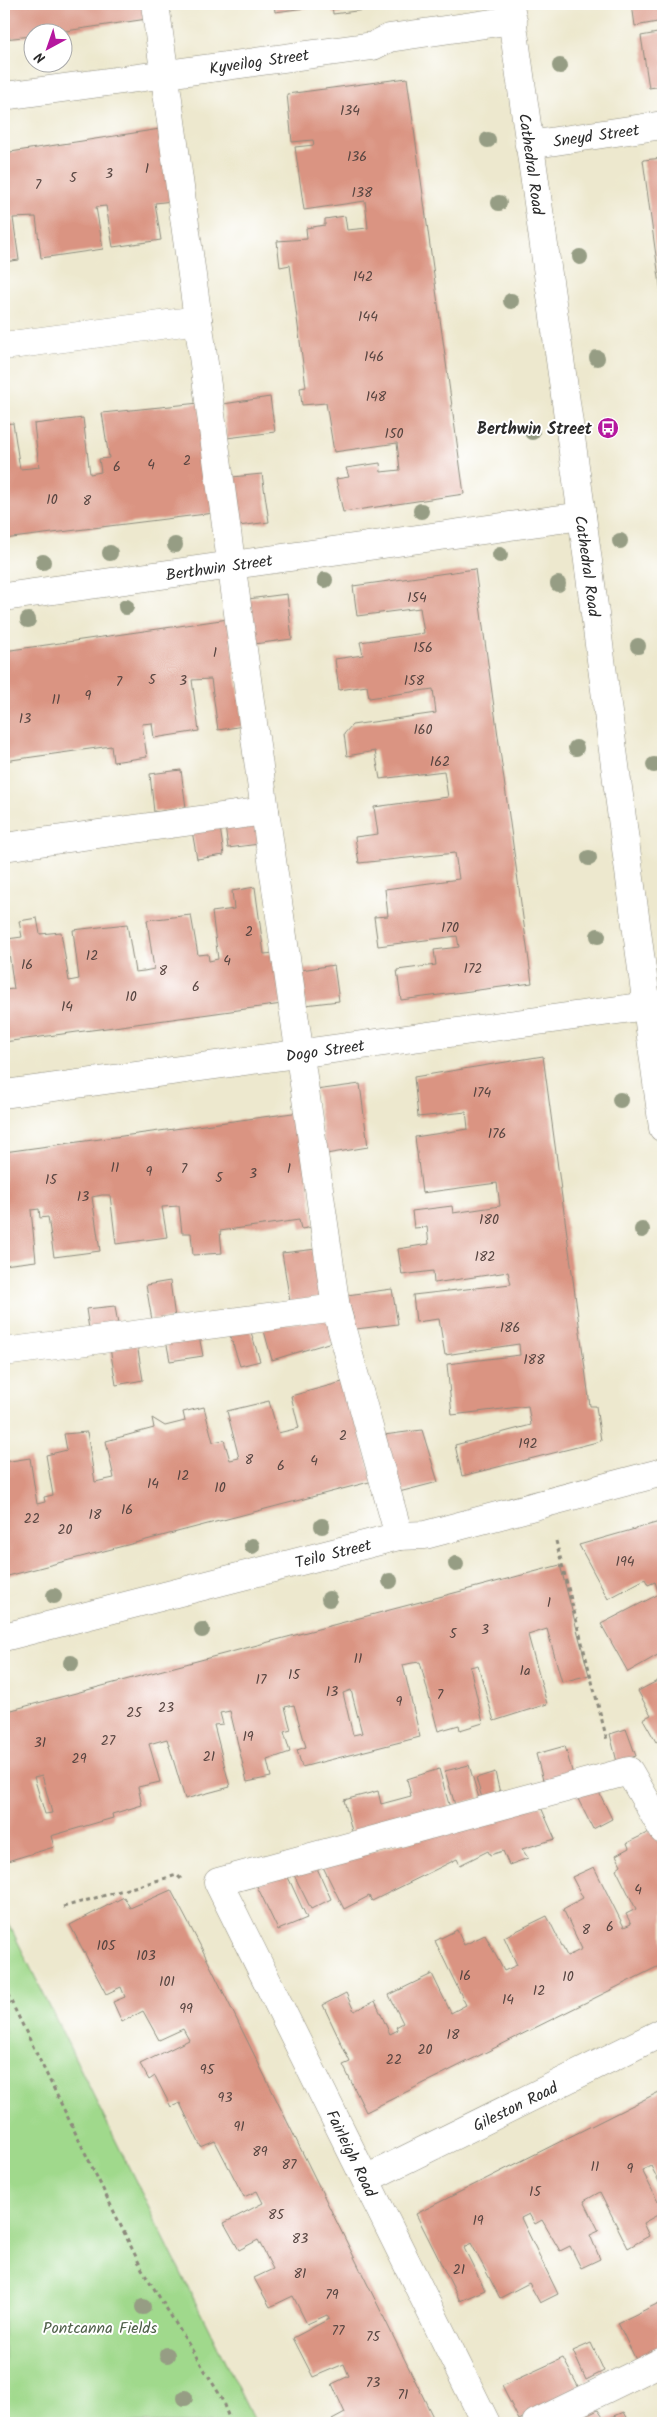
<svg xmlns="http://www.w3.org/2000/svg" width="667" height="2427" font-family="Kalam,sans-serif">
<rect width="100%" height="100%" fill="#fff"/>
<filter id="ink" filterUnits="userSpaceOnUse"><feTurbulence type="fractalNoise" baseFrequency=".02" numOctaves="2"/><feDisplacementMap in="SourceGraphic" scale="10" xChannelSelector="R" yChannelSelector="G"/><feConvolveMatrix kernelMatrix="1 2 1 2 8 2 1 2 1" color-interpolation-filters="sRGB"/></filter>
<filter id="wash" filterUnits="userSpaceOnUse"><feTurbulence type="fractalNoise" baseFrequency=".0096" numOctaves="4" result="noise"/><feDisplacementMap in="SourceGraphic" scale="20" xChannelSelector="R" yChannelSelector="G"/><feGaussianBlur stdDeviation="1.12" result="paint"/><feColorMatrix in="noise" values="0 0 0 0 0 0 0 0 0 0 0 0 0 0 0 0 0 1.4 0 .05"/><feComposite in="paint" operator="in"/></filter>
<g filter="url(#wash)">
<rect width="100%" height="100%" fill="#ede8ce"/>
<!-- green -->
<path fill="#a0d98c" stroke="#66825c" d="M 4,1914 L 255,2423 L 4,2423 Z"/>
<g id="blocks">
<!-- building -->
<g fill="#da9482" fill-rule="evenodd">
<path d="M 4,4 L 145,4 L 147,19 L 59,32 L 32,32 L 32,36 L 4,39 Z"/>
<path d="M 274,4 L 328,4 L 328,5 L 275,12 Z"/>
<path d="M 332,4 L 364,4 L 364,10 L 333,14 Z"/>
<path d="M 632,4 L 663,4 L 663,21 L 635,26 Z"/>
<path d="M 663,32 L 663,86 L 649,88 L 641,36 Z"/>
<path d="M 407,78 L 464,494 L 343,512 L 336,479 L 349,477 L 346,468 L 380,463 L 381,472 L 400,470 L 397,443 L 334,452 L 326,403 L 302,405 L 300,388 L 306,387 L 290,265 L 280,267 L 277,241 L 307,239 L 306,228 L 325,225 L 325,219 L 345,216 L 347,230 L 368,228 L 365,201 L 304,210 L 295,147 L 314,145 L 313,140 L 292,142 L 287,94 Z"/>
<path d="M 160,129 L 172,201 L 155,203 L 161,240 L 113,247 L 106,206 L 96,207 L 103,249 L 41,258 L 36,217 L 13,218 L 19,260 L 4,262 L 4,153 Z"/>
<path d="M 663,158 L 663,300 L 662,300 L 643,160 Z"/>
<path d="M 270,397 L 275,432 L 227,438 L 223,404 Z"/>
<path d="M 199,403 L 214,513 L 4,539 L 4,424 L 13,423 L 20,469 L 31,468 L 39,467 L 34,424 L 83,418 L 90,474 L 101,472 L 99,459 L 109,458 L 102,413 Z"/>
<path d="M 262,474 L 269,522 L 239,526 L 232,477 Z"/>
<path d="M 475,569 L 532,983 L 401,1000 L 397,970 L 436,965 L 434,950 L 459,947 L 457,936 L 378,946 L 374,917 L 388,916 L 385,889 L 459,879 L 455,853 L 359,863 L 355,837 L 378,834 L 374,807 L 448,797 L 444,771 L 380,779 L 375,751 L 347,756 L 344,734 L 352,725 L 436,713 L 433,689 L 369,698 L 367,686 L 339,690 L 335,659 L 363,655 L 360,642 L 424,633 L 420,608 L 357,616 L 353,586 Z"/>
<path d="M 287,594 L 292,639 L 254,644 L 248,599 Z"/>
<path d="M 228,619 L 244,726 L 218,730 L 211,679 L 192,680 L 199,731 L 154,738 L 152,723 L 142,724 L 147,757 L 113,762 L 111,746 L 4,761 L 4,651 Z"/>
<path d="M 181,770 L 186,808 L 154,812 L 150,774 Z"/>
<path d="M 256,822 L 259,844 L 228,848 L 225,826 Z"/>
<path d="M 220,827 L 224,855 L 197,859 L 192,831 Z"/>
<path d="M 255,887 L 264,954 L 275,953 L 282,1004 L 4,1042 L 4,990 L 14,989 L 7,939 L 22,937 L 19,921 L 37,918 L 40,934 L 61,932 L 69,981 L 79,979 L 73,930 L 127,924 L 135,972 L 144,971 L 154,969 L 147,920 L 191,915 L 198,955 L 208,954 L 209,961 L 218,959 L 212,912 L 234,909 L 232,891 Z"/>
<path d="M 334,965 L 339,1001 L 305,1005 L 301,970 Z"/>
<path d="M 543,1056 L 590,1406 L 596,1406 L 601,1441 L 462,1476 L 455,1445 L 531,1425 L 528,1406 L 452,1415 L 447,1364 L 520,1355 L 519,1344 L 445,1355 L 439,1319 L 416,1322 L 413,1295 L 511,1284 L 508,1272 L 434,1283 L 433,1271 L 402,1275 L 398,1249 L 429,1244 L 427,1227 L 414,1228 L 412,1211 L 452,1206 L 453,1213 L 500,1206 L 497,1183 L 422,1193 L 415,1137 L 468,1129 L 467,1119 L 466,1112 L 418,1117 L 414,1077 Z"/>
<path d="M 360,1084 L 368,1147 L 326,1154 L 316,1090 Z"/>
<path d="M 300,1112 L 314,1227 L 301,1229 L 299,1220 L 220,1231 L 222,1253 L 193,1255 L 191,1233 L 182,1233 L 179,1206 L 162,1207 L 167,1237 L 116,1244 L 110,1195 L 102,1195 L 92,1197 L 100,1251 L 54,1257 L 48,1217 L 40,1218 L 39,1209 L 31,1210 L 36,1261 L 4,1265 L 4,1152 Z"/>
<path d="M 317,1249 L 323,1297 L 290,1302 L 282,1253 Z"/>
<path d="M 170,1281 L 175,1318 L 152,1320 L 146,1285 Z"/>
<path d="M 392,1289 L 398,1324 L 356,1329 L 347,1295 Z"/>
<path d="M 115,1306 L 118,1325 L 89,1329 L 86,1309 Z"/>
<path d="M 329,1318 L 335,1341 L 272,1360 L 263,1327 Z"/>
<path d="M 250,1329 L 260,1361 L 240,1366 L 229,1332 Z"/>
<path d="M 199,1336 L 203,1356 L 170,1361 L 166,1340 Z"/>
<path d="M 137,1344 L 143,1380 L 116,1385 L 110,1348 Z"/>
<path d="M 346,1381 L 373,1481 L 4,1577 L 4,1462 L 30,1458 L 37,1504 L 45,1502 L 44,1497 L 53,1495 L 46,1455 L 67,1450 L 64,1434 L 87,1432 L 95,1482 L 114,1478 L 106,1441 L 154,1428 L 152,1418 L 165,1426 L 185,1421 L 183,1412 L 204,1407 L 213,1442 L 224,1440 L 230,1460 L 239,1458 L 227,1411 L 269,1401 L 278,1433 L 299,1428 L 291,1396 Z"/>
<path d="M 422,1430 L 438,1482 L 399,1492 L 384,1435 Z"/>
<path d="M 663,1521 L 663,1652 L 628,1672 L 601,1624 L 659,1594 L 655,1582 L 648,1585 L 645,1579 L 608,1599 L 579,1545 Z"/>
<path d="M 560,1565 L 589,1675 L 562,1682 L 547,1629 L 528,1635 L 547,1704 L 494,1721 L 478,1665 L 470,1667 L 483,1723 L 460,1730 L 459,1725 L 438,1731 L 420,1662 L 412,1663 L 403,1665 L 420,1737 L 302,1767 L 297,1750 L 306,1747 L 294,1705 L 285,1707 L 291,1730 L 284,1732 L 290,1752 L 267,1760 L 271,1777 L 247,1782 L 230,1711 L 220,1713 L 223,1724 L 214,1725 L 230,1787 L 185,1799 L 167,1739 L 149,1744 L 160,1782 L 138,1787 L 142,1805 L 112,1814 L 113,1818 L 51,1836 L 54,1847 L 4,1862 L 4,1712 ZM 351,1690 L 362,1733 L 353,1735 L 343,1693 ZM 42,1775 L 52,1813 L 45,1814 L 34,1777 Z"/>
<path d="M 663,1678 L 663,1738 L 656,1742 L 643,1719 L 651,1715 L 638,1691 Z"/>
<path d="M 626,1729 L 636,1756 L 617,1762 L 610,1734 Z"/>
<path d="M 565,1746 L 573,1775 L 544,1784 L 536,1754 Z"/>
<path d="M 469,1765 L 479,1798 L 455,1805 L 445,1771 Z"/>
<path d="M 439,1769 L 450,1808 L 353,1835 L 344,1800 L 378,1791 L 381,1804 L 411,1796 L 407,1779 Z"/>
<path d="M 495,1772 L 500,1793 L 482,1798 L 476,1778 Z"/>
<path d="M 597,1788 L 612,1819 L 593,1829 L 576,1795 Z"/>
<path d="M 540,1805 L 555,1839 L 522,1849 L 528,1858 L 509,1865 L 503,1851 L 490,1855 L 488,1851 L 460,1865 L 457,1859 L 372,1901 L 369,1896 L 344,1909 L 322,1865 Z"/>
<path d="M 651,1831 L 663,1847 L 663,1964 L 366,2112 L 343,2065 L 350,2062 L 323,2005 L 346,1993 L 354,2011 L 375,2001 L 390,2034 L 398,2030 L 396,2027 L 403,2023 L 389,1995 L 432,1974 L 451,2013 L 466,2005 L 435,1941 L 457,1930 L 464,1945 L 485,1935 L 504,1971 L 517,1965 L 504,1937 L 547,1916 L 567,1956 L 574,1953 L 582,1949 L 563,1909 L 583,1898 L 572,1877 L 594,1867 L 624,1927 L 631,1924 L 626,1914 L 636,1909 L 616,1869 L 621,1865 L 616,1855 L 629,1848 L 627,1843 Z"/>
<path d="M 316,1866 L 331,1899 L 311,1909 L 293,1873 Z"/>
<path d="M 287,1875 L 307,1918 L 278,1930 L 256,1884 Z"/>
<path d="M 171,1890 L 201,1947 L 436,2423 L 334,2423 L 332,2420 L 345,2413 L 332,2384 L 349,2376 L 344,2364 L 313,2377 L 293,2338 L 329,2319 L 327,2315 L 307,2324 L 293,2296 L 270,2307 L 254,2278 L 273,2269 L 258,2240 L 239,2250 L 224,2223 L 263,2203 L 257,2191 L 244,2197 L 215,2141 L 201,2147 L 180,2103 L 171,2107 L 155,2076 L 149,2080 L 140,2064 L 189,2040 L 183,2029 L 159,2040 L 143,2011 L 122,2022 L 113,2002 L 125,1997 L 121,1987 L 106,1994 L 70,1925 L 124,1897 L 130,1908 Z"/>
<path d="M 663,2090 L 663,2190 L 651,2166 L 642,2170 L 663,2212 L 643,2223 L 649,2236 L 628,2248 L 600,2192 L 584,2201 L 599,2231 L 590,2235 L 600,2259 L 581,2268 L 570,2246 L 560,2251 L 542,2220 L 535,2224 L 529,2214 L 521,2218 L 558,2294 L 540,2303 L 529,2283 L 500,2298 L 471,2243 L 464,2248 L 485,2290 L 460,2301 L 416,2214 Z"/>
<path d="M 663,2301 L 663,2349 L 637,2362 L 618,2323 Z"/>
<path d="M 591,2343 L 604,2371 L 586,2380 L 573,2351 Z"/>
<path d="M 563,2358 L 580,2390 L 519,2420 L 502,2386 Z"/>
<path d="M 598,2410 L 605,2420 L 624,2412 L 630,2423 L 572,2423 Z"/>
</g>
</g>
</g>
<g filter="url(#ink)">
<use href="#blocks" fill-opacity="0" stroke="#8c8a7c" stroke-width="1"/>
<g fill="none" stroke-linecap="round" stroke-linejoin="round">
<!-- minor casing -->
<g stroke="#8c8a7c" stroke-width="29">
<g id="minor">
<path d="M 155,4 L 265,811 L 336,1308 L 399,1536"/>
<path d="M 4,96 L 373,46 L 389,38 L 513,20"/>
<path d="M 529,145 L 663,125"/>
<path d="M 4,346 L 198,320"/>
<path d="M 4,597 L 582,516"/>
<path d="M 4,847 L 265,811"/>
<path d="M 4,1094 L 647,1006"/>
<path d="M 4,1352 L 336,1308"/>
<path d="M 4,1637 L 399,1536 L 425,1535 L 663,1472"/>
<path d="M 366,2179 L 663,2032"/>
<path d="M 486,2423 L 218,1882 L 629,1771 L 663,1830"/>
<path d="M 536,2423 L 663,2361"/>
</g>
</g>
<!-- major casing -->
<g stroke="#8c8a7c" stroke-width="29">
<path id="major" d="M 510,4 L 582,516 L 663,1128"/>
</g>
<!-- path -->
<g stroke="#8c8a7c" stroke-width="3" stroke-dasharray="4 4" stroke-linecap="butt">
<path d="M 556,1541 L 607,1740"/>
<path d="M 63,1907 L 177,1875 L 181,1879"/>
<path d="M 4,1987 L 142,2269 L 220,2395 L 231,2423"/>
</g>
<!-- minor -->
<use href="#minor" stroke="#fff" stroke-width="28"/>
<!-- major -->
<use href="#major" stroke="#fff" stroke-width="28"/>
</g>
<!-- trees -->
<g fill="#969d84">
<circle cx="560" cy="66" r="8"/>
<circle cx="488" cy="140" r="8"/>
<circle cx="499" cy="203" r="8"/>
<circle cx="580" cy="257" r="8"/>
<circle cx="511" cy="301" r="8"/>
<circle cx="597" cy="358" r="8"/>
<circle cx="532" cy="432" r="8"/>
<circle cx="421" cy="511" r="8"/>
<circle cx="620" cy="541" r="8"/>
<circle cx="175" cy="545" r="8"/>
<circle cx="110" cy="553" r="8"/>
<circle cx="500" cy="555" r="8"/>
<circle cx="43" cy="562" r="8"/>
<circle cx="325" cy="580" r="8"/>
<circle cx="558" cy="584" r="8"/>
<circle cx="126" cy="607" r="8"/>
<circle cx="28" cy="620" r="8"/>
<circle cx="638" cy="646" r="8"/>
<circle cx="576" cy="748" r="8"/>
<circle cx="654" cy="765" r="8"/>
<circle cx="589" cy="858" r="8"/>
<circle cx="598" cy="936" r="8"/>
<circle cx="620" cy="1100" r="8"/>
<circle cx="642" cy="1230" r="8"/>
<circle cx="322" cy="1526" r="8"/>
<circle cx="252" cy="1546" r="8"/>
<circle cx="456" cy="1564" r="8"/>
<circle cx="390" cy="1581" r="8"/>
<circle cx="54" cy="1596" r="8"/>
<circle cx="329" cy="1599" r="8"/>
<circle cx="202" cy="1630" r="8"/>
<circle cx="71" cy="1663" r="8"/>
<circle cx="143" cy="2307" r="8"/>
<circle cx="167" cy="2355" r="8"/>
<circle cx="185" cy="2398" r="8"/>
</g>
</g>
<!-- icons -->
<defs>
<g id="bus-disc" transform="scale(1.125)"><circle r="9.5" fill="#b5179e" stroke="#fff"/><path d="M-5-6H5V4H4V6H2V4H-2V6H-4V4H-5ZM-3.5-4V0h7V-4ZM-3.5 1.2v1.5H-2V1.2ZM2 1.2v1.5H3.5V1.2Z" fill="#fff"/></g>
</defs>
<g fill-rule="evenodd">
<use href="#bus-disc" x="608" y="428"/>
</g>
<g text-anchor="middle" stroke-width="4" stroke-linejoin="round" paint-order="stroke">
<!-- number labels -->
<g font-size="14" fill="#574541">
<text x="350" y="115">134</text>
<text x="357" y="161">136</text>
<text x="147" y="173">1</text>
<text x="109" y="178">3</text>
<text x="73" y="182">5</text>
<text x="38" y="189">7</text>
<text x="362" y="197">138</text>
<text x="363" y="281">142</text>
<text x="368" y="321">144</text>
<text x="374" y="361">146</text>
<text x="376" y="401">148</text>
<text x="394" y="438">150</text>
<text x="187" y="465">2</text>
<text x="151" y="469">4</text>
<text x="117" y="471">6</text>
<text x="52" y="504">10</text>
<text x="87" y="505">8</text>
<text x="417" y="602">154</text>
<text x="423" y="652">156</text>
<text x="215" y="657">1</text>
<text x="152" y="684">5</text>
<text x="183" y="685">3</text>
<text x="414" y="685">158</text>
<text x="119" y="686">7</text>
<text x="88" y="700">9</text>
<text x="56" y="704">11</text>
<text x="25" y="723">13</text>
<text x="423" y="734">160</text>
<text x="440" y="766">162</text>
<text x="450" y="932">170</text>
<text x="249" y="936">2</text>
<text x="92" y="960">12</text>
<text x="227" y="965">4</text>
<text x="27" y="969">16</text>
<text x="473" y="973">172</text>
<text x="163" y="975">8</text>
<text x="196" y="991">6</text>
<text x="131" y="1001">10</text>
<text x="67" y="1011">14</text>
<text x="482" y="1097">174</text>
<text x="497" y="1138">176</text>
<text x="115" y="1172">11</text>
<text x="184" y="1173">7</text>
<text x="289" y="1173">1</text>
<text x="149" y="1176">9</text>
<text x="253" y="1178">3</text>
<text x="219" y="1182">5</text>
<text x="51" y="1184">15</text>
<text x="83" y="1201">13</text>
<text x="489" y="1224">180</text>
<text x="485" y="1261">182</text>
<text x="510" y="1332">186</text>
<text x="534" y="1364">188</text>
<text x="343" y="1440">2</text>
<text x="528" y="1448">192</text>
<text x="249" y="1464">8</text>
<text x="314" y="1465">4</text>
<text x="281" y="1470">6</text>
<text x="183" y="1480">12</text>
<text x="153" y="1488">14</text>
<text x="220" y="1492">10</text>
<text x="127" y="1514">16</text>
<text x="95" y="1519">18</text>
<text x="32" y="1523">22</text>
<text x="65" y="1534">20</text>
<text x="625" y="1566">194</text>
<text x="549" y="1607">1</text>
<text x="485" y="1634">3</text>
<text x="453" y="1638">5</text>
<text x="358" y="1663">11</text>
<text x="525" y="1675">1a</text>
<text x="294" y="1679">15</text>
<text x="261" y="1684">17</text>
<text x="332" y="1696">13</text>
<text x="440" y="1699">7</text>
<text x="399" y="1706">9</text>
<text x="166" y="1712">23</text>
<text x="134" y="1717">25</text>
<text x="248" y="1741">19</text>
<text x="108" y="1745">27</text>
<text x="40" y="1747">31</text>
<text x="209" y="1761">21</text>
<text x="79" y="1763">29</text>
<text x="638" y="1894">4</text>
<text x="610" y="1931">6</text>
<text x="586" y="1934">8</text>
<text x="106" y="1950">105</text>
<text x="146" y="1960">103</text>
<text x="465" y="1980">16</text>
<text x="568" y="1981">10</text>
<text x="167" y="1986">101</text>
<text x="539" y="1995">12</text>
<text x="508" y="2004">14</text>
<text x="186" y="2013">99</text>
<text x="453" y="2039">18</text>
<text x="425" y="2054">20</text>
<text x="394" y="2064">22</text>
<text x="207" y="2074">95</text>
<text x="225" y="2102">93</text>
<text x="239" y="2131">91</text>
<text x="260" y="2156">89</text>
<text x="289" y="2169">87</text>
<text x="595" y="2171">11</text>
<text x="630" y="2173">9</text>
<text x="535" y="2196">15</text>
<text x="276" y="2219">85</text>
<text x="478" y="2225">19</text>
<text x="300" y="2243">83</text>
<text x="459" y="2274">21</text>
<text x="300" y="2278">81</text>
<text x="332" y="2299">79</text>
<text x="338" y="2335">77</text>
<text x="373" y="2341">75</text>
<text x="373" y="2387">73</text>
<text x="403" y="2399">71</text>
</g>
<!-- street labels -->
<g font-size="16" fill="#2b2b2b" stroke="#fff">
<text transform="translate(259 61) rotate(-8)" y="6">Kyveilog Street</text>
<text transform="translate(596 135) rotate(-8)" y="6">Sneyd Street</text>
<text transform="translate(532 164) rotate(82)" y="6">Cathedral Road</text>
<text transform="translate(588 566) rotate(82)" y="6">Cathedral Road</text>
<text transform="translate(219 567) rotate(-8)" y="6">Berthwin Street</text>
<text transform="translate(325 1050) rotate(-8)" y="6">Dogo Street</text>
<text transform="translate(333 1553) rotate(-14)" y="6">Teilo Street</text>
<text transform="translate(515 2106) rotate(-26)" y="6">Gileston Road</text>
<text transform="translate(352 2153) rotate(64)" y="6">Fairleigh Road</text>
</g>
<!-- poi labels -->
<g font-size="16" font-weight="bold" fill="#2b2b2b" stroke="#fff" text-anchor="end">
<text x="592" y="434">Berthwin Street</text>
</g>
<!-- park labels -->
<g font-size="16" fill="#4e5f48" stroke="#fff">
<text x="100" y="2333">Pontcanna Fields</text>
</g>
</g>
<!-- margin -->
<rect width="667" height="2427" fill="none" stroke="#fff" stroke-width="20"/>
<!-- north arrow -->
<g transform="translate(48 48) rotate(220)"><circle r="24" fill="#ffffff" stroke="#aaaaaa"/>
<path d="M0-4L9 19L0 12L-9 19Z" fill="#b5179e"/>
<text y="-8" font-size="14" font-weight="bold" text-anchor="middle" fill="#2b2b2b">N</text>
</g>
</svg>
